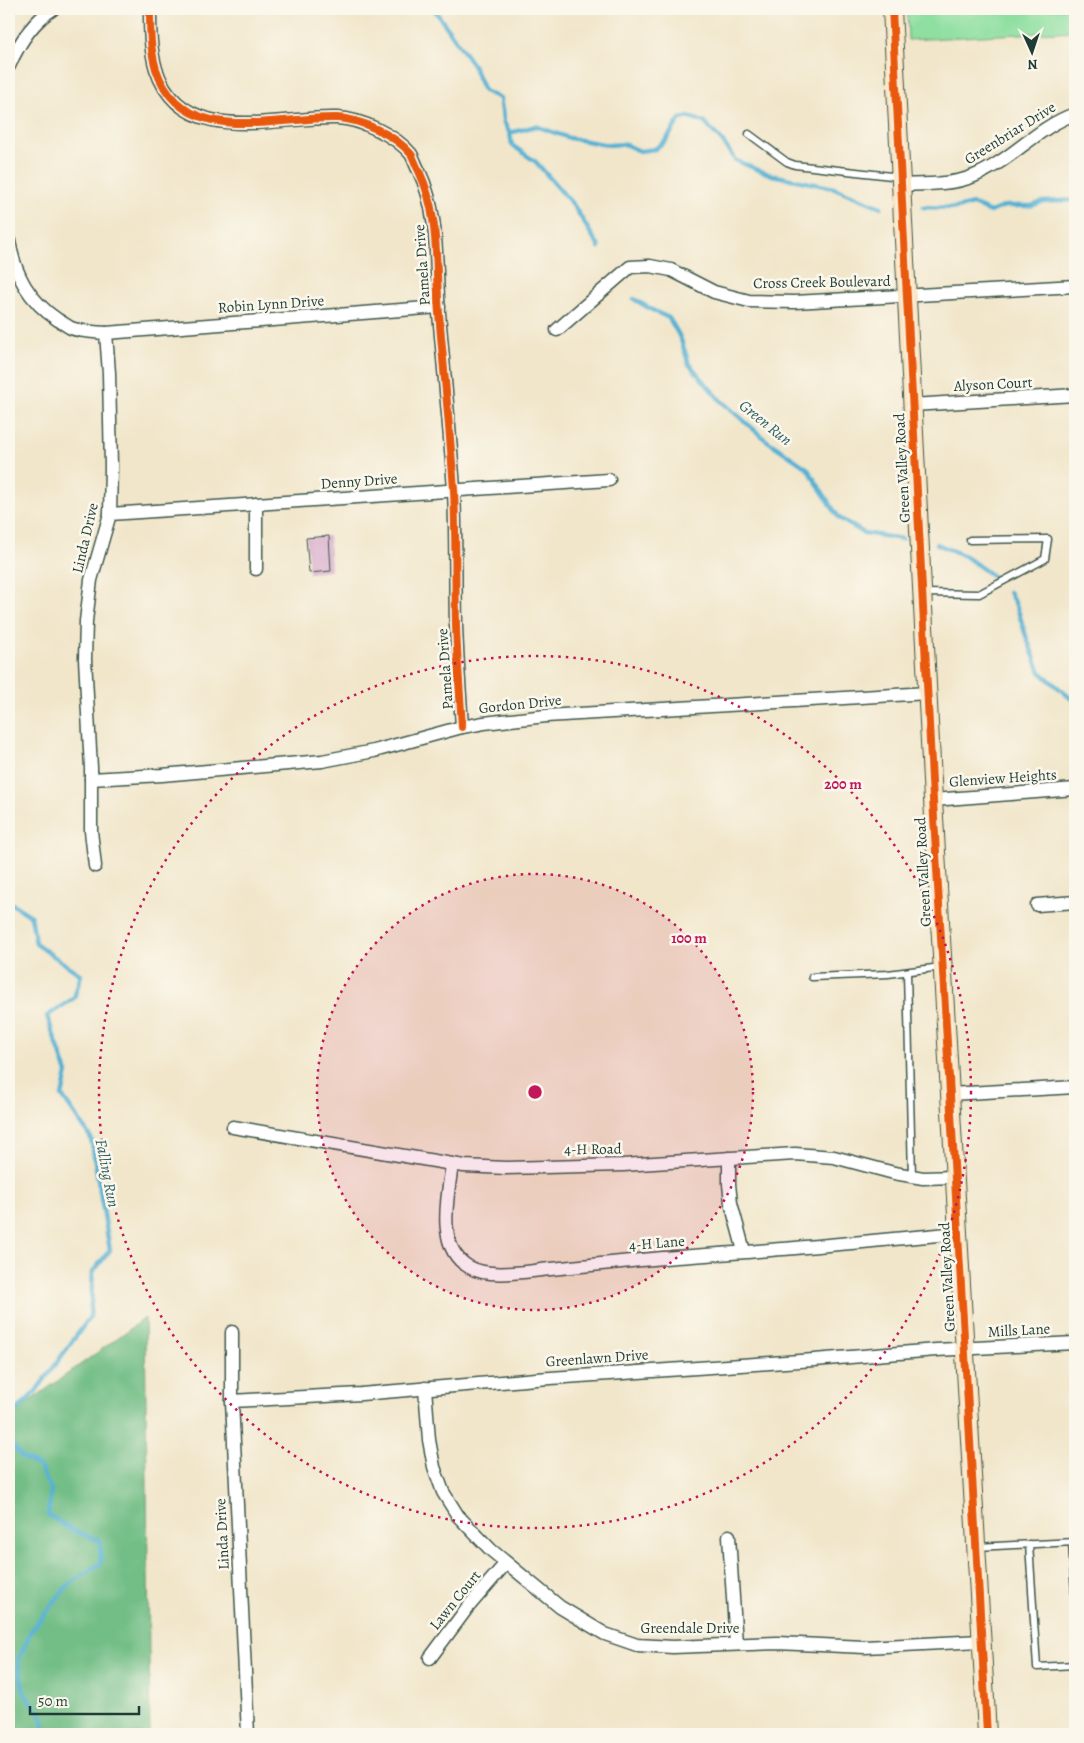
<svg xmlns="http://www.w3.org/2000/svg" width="1084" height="1743" font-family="Alegreya,serif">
<rect width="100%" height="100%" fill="#fbf7ec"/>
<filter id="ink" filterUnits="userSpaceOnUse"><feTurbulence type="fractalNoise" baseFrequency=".02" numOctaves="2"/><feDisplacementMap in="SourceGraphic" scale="10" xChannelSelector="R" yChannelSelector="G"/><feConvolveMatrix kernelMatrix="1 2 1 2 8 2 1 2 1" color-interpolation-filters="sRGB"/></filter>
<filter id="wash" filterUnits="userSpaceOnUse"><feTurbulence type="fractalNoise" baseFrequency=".0096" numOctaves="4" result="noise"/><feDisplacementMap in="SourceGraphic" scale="20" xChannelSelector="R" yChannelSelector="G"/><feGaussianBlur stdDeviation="1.12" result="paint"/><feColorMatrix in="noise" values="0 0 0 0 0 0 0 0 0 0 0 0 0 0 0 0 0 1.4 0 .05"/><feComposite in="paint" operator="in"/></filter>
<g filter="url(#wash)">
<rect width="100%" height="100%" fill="#f1e6ca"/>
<!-- green -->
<path fill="#8edfa0" stroke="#568e6a" d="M 907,9 L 1075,9 L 1075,31 L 908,40 Z"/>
<!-- forest -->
<path fill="#72be86" stroke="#487e5d" d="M 145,1318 L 150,1734 L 9,1734 L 9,1416 Z"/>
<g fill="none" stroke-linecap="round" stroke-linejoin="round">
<!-- stream -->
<g stroke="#55b1d3" stroke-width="4.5">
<path d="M 434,9 L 473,65 L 484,91 L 500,98 L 504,123 L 510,133 L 512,145 L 536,162 L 574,206 L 599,247"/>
<path d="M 510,133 L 536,126 L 569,138 L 609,145 L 624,144 L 640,151 L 655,149 L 666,140 L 680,119 L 690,117 L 704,122 L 723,142 L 735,160 L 756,169 L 772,175 L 834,188 L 881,207"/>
<path d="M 923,207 L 956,208 L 973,204 L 990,212 L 1005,206 L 1031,206 L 1042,202 L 1075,200"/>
<path d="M 634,299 L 654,311 L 669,318 L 680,337 L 689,364 L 720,400 L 766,440 L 807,468 L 839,518 L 864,533 L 902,539"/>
<path d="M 937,544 L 965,556 L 994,577"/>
<path d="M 1009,592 L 1017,607 L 1026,636 L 1040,672 L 1075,702"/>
<path d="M 9,902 L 31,916 L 36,944 L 81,975 L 74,998 L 47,1016 L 67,1073 L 62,1096 L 91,1138 L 110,1250 L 93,1272 L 90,1317 L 36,1391 L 9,1418"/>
<path d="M 9,1441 L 23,1458 L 39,1466 L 51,1490 L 48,1515 L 72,1530 L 100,1541 L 101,1563 L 68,1585 L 32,1629 L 18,1661 L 24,1693 L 43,1718 L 44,1734"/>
<path d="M 62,1734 L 63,1734"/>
</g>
</g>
<g id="blocks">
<!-- building -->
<path fill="#cc97c2" d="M 329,536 L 331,571 L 309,573 L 306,538 Z"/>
</g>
</g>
<g filter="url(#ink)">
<use href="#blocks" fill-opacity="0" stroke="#3e564a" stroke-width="1"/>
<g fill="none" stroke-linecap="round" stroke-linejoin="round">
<!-- lane casing -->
<g stroke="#3e564a" stroke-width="9">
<g id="lane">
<path d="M 1069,9 L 1075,10"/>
<path d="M 749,134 L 787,162 L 795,165 L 900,177"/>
<path d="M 924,593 L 979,594 L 1045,559 L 1048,539 L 970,540"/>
<path d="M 907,972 L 912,1176"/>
<path d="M 812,977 L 888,974 L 941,967"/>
<path d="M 1072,1542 L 1075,1595"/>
<path d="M 1029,1544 L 1037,1667 L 1075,1665"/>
<path d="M 977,1547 L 1075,1542"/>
</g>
</g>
<!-- street casing -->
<g stroke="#3e564a" stroke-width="15">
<g id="street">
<path d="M 150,9 C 150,29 150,49 156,69 C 182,149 275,116 337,118 C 361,119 395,135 411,154 C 414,159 416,166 419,171 C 440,215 435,265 439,313 C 444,372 450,431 454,490 C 456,534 455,580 456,625 C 457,659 460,693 462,727"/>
<path d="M 9,66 C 19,43 32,22 53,9"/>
<path d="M 901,185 C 925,184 952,185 974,176 C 1011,161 1037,127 1075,114"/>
<path d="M 9,241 C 15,275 29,301 58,320 C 62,322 67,326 71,328 C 81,332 95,332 106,333 L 109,373 L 111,467 L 110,514 L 91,580 L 86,621 L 85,659 L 91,768 L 91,831 L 95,866"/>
<path d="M 557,330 L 630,267 L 650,266 L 671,270 L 714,292 L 749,301 L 795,302 L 1075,286"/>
<path d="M 106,333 L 439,307"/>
<path d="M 912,405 L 1075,395"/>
<path d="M 110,514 L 609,480"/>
<path d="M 256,569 L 256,504"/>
<path d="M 91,779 L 162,775 L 322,761 L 374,751 L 462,727 L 484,723 L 546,716 L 928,693"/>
<path d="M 933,800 L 1075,789"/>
<path d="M 1037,905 L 1075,902"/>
<path d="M 950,1094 L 1075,1087"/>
<path d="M 233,1127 L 464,1166 L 506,1168 L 623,1165 L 795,1154 L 834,1157 L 894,1173 L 923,1178 L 955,1177"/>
<path d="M 729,1158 L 729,1184 L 731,1203 L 744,1251"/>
<path d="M 452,1165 C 448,1195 435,1248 469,1267 C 489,1279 528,1271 551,1269 C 581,1266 611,1263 641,1260 C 684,1256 727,1254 770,1250 C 832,1245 895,1239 958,1233"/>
<path d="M 232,1332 L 232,1401 L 248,1734"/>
<path d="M 425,1388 L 429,1440 L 434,1467 L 443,1492 L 458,1516 L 491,1550 L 560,1607 L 605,1634 L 637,1645 L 673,1647 L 777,1643 L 865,1647 L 981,1641"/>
<path d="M 232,1401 L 361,1394 L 536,1379 L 814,1360 L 936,1350 L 1075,1343"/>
<path d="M 729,1536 L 736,1644"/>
<path d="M 430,1658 L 468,1607 L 506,1563"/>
</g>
</g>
<!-- secondary casing -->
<g stroke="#3e564a" stroke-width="20">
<path id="secondary" d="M 892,9 L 933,800 L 987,1734"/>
</g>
<!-- lane -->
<use href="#lane" stroke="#fff" stroke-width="6"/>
<!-- street -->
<use href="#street" stroke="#fff" stroke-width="12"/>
<!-- secondary -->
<use href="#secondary" stroke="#fbe6c4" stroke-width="18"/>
<!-- cycleway casing -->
<g stroke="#fbf7ec" stroke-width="11">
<g id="cycleway">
<path d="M 150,9 C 150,29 150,49 156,69 C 182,149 275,116 337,118 C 361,119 395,135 411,154 C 414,159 416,166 419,171 C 440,215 435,265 439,313 C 444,372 450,431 454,490 C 456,534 455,580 456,625 C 457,659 460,693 462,727"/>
<path d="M 892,9 L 933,800 L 987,1734"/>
</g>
</g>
<!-- cycleway -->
<use href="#cycleway" stroke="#e8590c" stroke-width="8"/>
</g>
</g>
<!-- distance rings -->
<circle cx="535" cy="1092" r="218" fill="#c2185b" fill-opacity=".12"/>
<g fill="none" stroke="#c2185b" stroke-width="2.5" stroke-dasharray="2.5 5">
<circle cx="535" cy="1092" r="218"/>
<circle cx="535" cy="1092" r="436"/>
</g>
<g text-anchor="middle" stroke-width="5" stroke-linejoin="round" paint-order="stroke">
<!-- street labels -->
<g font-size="15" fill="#1f3d34" stroke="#fbf7ec">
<text transform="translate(1010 133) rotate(-32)" y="5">Greenbriar Drive</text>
<text transform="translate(422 265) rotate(-94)" y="5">Pamela Drive</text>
<text transform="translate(822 282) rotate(-1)" y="5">Cross Creek Boulevard</text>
<text transform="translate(271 304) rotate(-4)" y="5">Robin Lynn Drive</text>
<text transform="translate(993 384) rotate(-3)" y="5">Alyson Court</text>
<text transform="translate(902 468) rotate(-93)" y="5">Green Valley Road</text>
<text transform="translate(359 481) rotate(-4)" y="5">Denny Drive</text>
<text transform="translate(85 538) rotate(-77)" y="5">Linda Drive</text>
<text transform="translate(445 669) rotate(-94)" y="5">Pamela Drive</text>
<text transform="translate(520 704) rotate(-6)" y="5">Gordon Drive</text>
<text transform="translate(1003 778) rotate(-4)" y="5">Glenview Heights</text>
<text transform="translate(923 872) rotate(-93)" y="5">Green Valley Road</text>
<text transform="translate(593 1149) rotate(-1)" y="5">4-H Road</text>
<text transform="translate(657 1243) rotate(-5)" y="5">4-H Lane</text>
<text transform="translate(947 1277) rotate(-93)" y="5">Green Valley Road</text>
<text transform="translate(1019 1330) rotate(-3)" y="5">Mills Lane</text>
<text transform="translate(597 1358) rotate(-4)" y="5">Greenlawn Drive</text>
<text transform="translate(222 1534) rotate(-93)" y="5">Linda Drive</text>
<text transform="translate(455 1600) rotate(-51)" y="5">Lawn Court</text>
<text x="690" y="1633">Greendale Drive</text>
</g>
<!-- water labels -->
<g font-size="16" font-style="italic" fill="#2f6064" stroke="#fbf7ec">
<text transform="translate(766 422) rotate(39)" y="6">Green Run</text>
<text transform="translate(108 1173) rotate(79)" y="6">Falling Run</text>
</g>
</g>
<circle cx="535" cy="1092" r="8" fill="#c2185b" stroke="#fbf7ec" stroke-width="2.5"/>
<g font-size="15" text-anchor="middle" font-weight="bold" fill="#c2185b" stroke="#fbf7ec" stroke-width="5" stroke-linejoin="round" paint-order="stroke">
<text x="843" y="789">200 m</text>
<text x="689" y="943">100 m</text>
</g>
<!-- margin -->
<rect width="1084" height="1743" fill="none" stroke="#fbf7ec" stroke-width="30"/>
<!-- north arrow -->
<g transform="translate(1032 52) rotate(177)" stroke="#fbf7ec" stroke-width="4" paint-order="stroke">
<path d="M0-4L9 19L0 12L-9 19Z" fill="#1f3d34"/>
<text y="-8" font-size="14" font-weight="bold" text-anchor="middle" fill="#1f3d34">N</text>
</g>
<!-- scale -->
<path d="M30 1706v8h109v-8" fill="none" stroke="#1f3d34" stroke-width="2.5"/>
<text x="38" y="1706" font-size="15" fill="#1f3d34" stroke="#fbf7ec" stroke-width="4" paint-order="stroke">50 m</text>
</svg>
